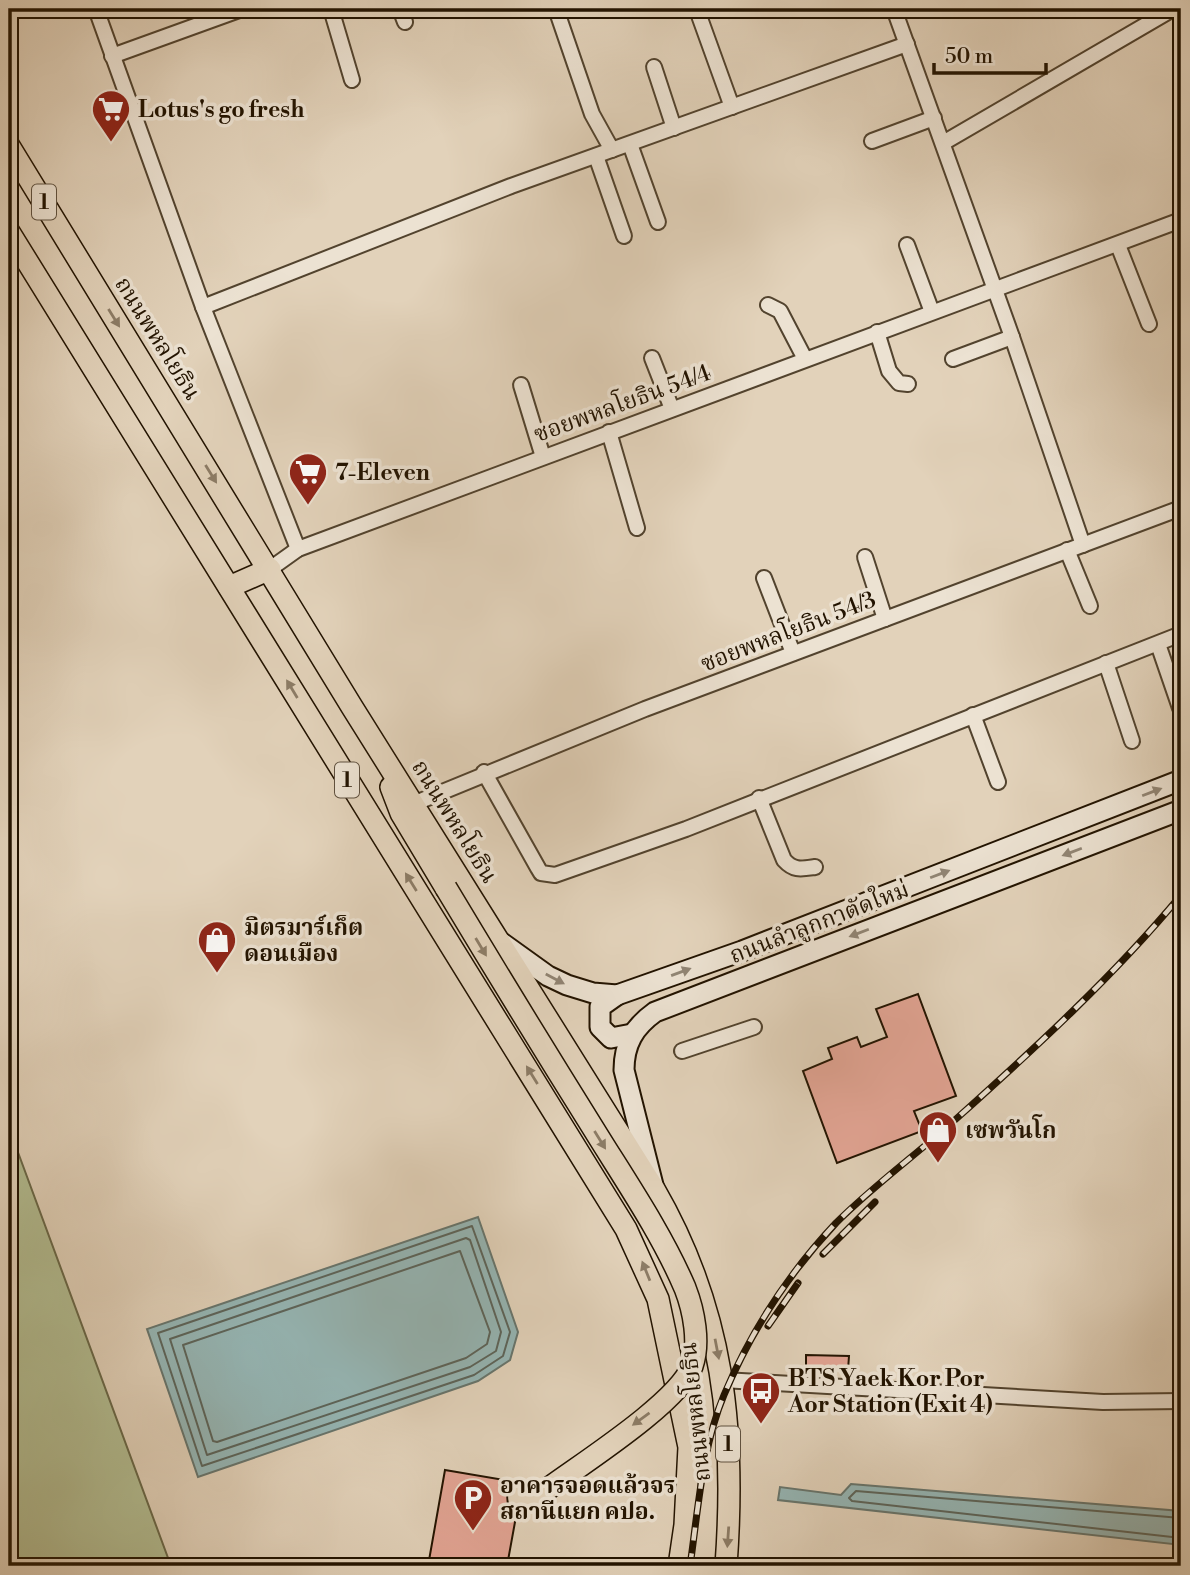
<svg xmlns="http://www.w3.org/2000/svg" width="1190" height="1575" font-family="'Libre Bodoni','Noto Serif Thai',serif">
<rect width="100%" height="100%" fill="#e2d2ba"/>
<filter id="stains"><feTurbulence type="fractalNoise" baseFrequency=".00286" numOctaves="4"/><feColorMatrix values="0 0 0 0 .2 0 0 0 0 .09 0 0 0 0 .02 0 0 0 .5 -.17"/></filter>
<radialGradient id="worn" r=".72"><stop offset=".6" stop-color="#630" stop-opacity="0"/><stop offset="1" stop-color="#630" stop-opacity=".3"/></radialGradient>
<!-- green -->
<path fill="#b2bc91" stroke="#6a6848" stroke-width="2" d="M 9,1128 L 171,1566 L 9,1566 Z"/>
<!-- water -->
<g fill="#95b6b5" stroke="#67756d" stroke-width="2">
<path d="M 478,1217 L 518,1332 L 510,1360 L 478,1381 L 198,1477 L 147,1329 Z"/>
<path d="M 851,1484 L 1181,1511 L 1181,1545 L 778,1500 L 780,1487 L 841,1495 Z"/>
</g>
<g fill="none" stroke-linecap="round" stroke-linejoin="round">
<!-- shore -->
<g stroke="#5c645a" stroke-width="2">
<path d="M 472,1226 L 510,1332 L 503,1356 L 474,1375 L 202,1466 L 158,1333 Z"/>
<path d="M 466,1238 L 470,1240 L 501,1332 L 496,1351 L 470,1367 L 207,1455 L 170,1339 Z"/>
<path d="M 460,1251 L 490,1332 L 487,1344 L 466,1358 L 217,1442 L 213,1441 L 183,1345 Z"/>
<path d="M 1181,1518 L 856,1491 L 849,1498 L 852,1501 L 1181,1538"/>
</g>
</g>
<!-- building -->
<g fill="#e3a595" stroke="#221300" stroke-width="2">
<path d="M 918,994 L 956,1096 L 914,1111 L 922,1131 L 837,1163 L 803,1071 L 832,1059 L 828,1048 L 857,1037 L 861,1047 L 887,1037 L 876,1009 Z"/>
<path d="M 806,1355 L 849,1356 L 848,1370 L 806,1368 Z"/>
<path d="M 445,1470 L 522,1483 L 511,1487 L 507,1494 L 508,1506 L 517,1511 L 507,1566 L 428,1566 Z"/>
</g>
<g fill="none" stroke-linecap="round" stroke-linejoin="round">
<!-- minor casing -->
<g stroke="#52432e" stroke-width="18">
<g id="minor">
<path d="M 96,9 L 203,307 L 298,549"/>
<path d="M 331,9 L 352,80"/>
<path d="M 400,9 L 405,22"/>
<path d="M 556,9 L 592,114 L 612,150"/>
<path d="M 894,9 L 1012,337 L 1083,545"/>
<path d="M 697,10 L 732,107"/>
<path d="M 112,56 L 242,9"/>
<path d="M 654,67 L 674,128"/>
<path d="M 872,141 L 934,118"/>
<path d="M 943,143 L 1173,9"/>
<path d="M 630,144 L 658,222"/>
<path d="M 596,156 L 624,236"/>
<path d="M 907,245 L 932,312"/>
<path d="M 1118,245 L 1149,324"/>
<path d="M 768,305 L 780,311 L 805,359"/>
<path d="M 203,307 L 511,186 L 907,44"/>
<path d="M 877,332 L 889,371 L 899,383 L 908,384"/>
<path d="M 652,358 L 672,409"/>
<path d="M 953,359 L 1012,337"/>
<path d="M 521,385 L 543,457"/>
<path d="M 609,432 L 637,528"/>
<path d="M 1067,550 L 1090,606"/>
<path d="M 865,557 L 885,619"/>
<path d="M 270,569 L 298,549 L 1181,220"/>
<path d="M 764,578 L 793,653"/>
<path d="M 1158,644 L 1180,708"/>
<path d="M 1106,663 L 1132,741"/>
<path d="M 973,715 L 998,782"/>
<path d="M 484,772 L 538,868 L 541,873 L 555,875 L 686,829 L 1181,634"/>
<path d="M 759,798 L 784,860 C 794,871 801,869 815,867"/>
<path d="M 413,804 L 645,709 L 1181,508"/>
<path d="M 682,1051 L 754,1027"/>
<path d="M 723,1380 L 1103,1402 L 1181,1401"/>
</g>
</g>
<!-- secondary casing -->
<g stroke="#221300" stroke-width="23">
<g id="secondary">
<path d="M 502,943 L 548,976 L 567,985 L 593,993 L 617,995 L 742,951 L 1181,780"/>
<path d="M 617,995 L 600,1007 L 600,1027 L 611,1038 L 632,1034"/>
<path d="M 653,1185 L 624,1070 C 624,1044 634,1027 655,1012 L 1181,810"/>
</g>
</g>
<!-- primary casing -->
<g stroke="#221300" stroke-width="24">
<g id="primary">
<path d="M 9,146 L 352,707 L 654,1189 C 724,1310 736,1429 726,1566"/>
<path d="M 9,232 L 626,1229 L 658,1299 L 689,1447 L 685,1525 L 679,1566"/>
<path d="M 229,587 L 270,569"/>
<path d="M 391,787 L 401,813 L 446,888"/>
</g>
</g>
<!-- minor -->
<use href="#minor" stroke="#ece2d2" stroke-width="14"/>
<!-- secondary -->
<use href="#secondary" stroke="#ece2d2" stroke-width="19"/>
<!-- primary -->
<use href="#primary" stroke="#e2d2ba" stroke-width="21"/>
<!-- rail casing -->
<g stroke="#221300" stroke-width="7">
<g id="rail">
<path d="M 823,1254 L 875,1202"/>
<path d="M 768,1326 L 798,1283"/>
<path d="M 690,1566 C 698,1511 702,1447 724,1395 C 751,1331 788,1274 836,1223 C 873,1186 917,1154 956,1119 C 1035,1048 1113,977 1181,895"/>
</g>
</g>
<!-- rail -->
<use href="#rail" stroke="#ece2d2" stroke-width="4.5" stroke-dasharray="13" stroke-linecap="butt"/>
<!-- primary-bridge casing -->
<g stroke="#221300" stroke-width="24" stroke-linecap="butt">
<path id="primary-bridge" d="M 446,888 C 494,968 543,1048 593,1128 C 625,1180 661,1232 685,1288 C 694,1311 700,1343 692,1366 C 679,1402 583,1463 549,1488 L 539,1495 L 519,1498"/>
</g>
<!-- primary-bridge -->
<use href="#primary-bridge" stroke="#e2d2ba" stroke-width="21"/>
</g>
<!-- one-way arrows -->
<defs><path id="oneway-solid" d="M-6-.8H1V-3.2L6.5 0L1 3.2V.8H-6Z" transform="scale(1.75)"/></defs>
<g fill="#8c7c66">
<use href="#oneway-solid" transform="translate(114 318) rotate(58)"/>
<use href="#oneway-solid" transform="translate(211 474) rotate(58)"/>
<use href="#oneway-solid" transform="translate(292 689) rotate(-121)"/>
<use href="#oneway-solid" transform="translate(411 882) rotate(-122)"/>
<use href="#oneway-solid" transform="translate(481 947) rotate(59)"/>
<use href="#oneway-solid" transform="translate(532 1075) rotate(-122)"/>
<use href="#oneway-solid" transform="translate(600 1140) rotate(58)"/>
<use href="#oneway-solid" transform="translate(646 1271) rotate(-112)"/>
<use href="#oneway-solid" transform="translate(717 1349) rotate(79)"/>
<use href="#oneway-solid" transform="translate(641 1419) rotate(144)"/>
<use href="#oneway-solid" transform="translate(728 1537) rotate(94)"/>
</g>
<g fill="#918574">
<use href="#oneway-solid" transform="translate(1152 792) rotate(-21)"/>
<use href="#oneway-solid" transform="translate(1072 852) rotate(159)"/>
<use href="#oneway-solid" transform="translate(940 874) rotate(-21)"/>
<use href="#oneway-solid" transform="translate(859 933) rotate(159)"/>
<use href="#oneway-solid" transform="translate(681 972) rotate(-20)"/>
<use href="#oneway-solid" transform="translate(555 979) rotate(28)"/>
</g>
<!-- icons -->
<defs>
<g id="supermarket-pin" transform="scale(2.0125)"><path d="M0 17L-7.5 6A9.5 9.5 0 1 1 7.5 6Z" fill="#8f2418" stroke="#ece2d2"/><path d="M-6-5.5h2.5l.6 2H6L4.5 2H-2.5L-4.4-4H-6ZM-1.5 3.2a1.3 1.3 0 1 0 .1 0ZM3 3.2a1.3 1.3 0 1 0 .1 0Z" fill="#fff"/></g>
<g id="shop-pin" transform="scale(2.0125)"><path d="M0 17L-7.5 6A9.5 9.5 0 1 1 7.5 6Z" fill="#8f2418" stroke="#ece2d2"/><path d="M-5-2.5h2.3a2.7 3.5 0 0 1 5.4 0H5L5.5 6h-11ZM-1.5-2.5h3a1.5 2.3 0 0 0-3 0Z" fill="#fff"/></g>
<g id="bus-pin" transform="scale(2.0125)"><path d="M0 17L-7.5 6A9.5 9.5 0 1 1 7.5 6Z" fill="#8f2418" stroke="#ece2d2"/><path d="M-5-6H5V4H4V6H2V4H-2V6H-4V4H-5ZM-3.5-4V0h7V-4ZM-3.5 1.2v1.5H-2V1.2ZM2 1.2v1.5H3.5V1.2Z" fill="#fff"/></g>
<g id="parking-pin" transform="scale(2.0125)"><path d="M0 17L-7.5 6A9.5 9.5 0 1 1 7.5 6Z" fill="#8f2418" stroke="#ece2d2"/><path d="M-3.5-5.5H1a3.5 3.5 0 0 1 0 7H-1V5.5H-3.5ZM-1-3.4V-.6H.8a1.4 1.4 0 0 0 0-2.8Z" fill="#fff"/></g>
</defs>
<g fill-rule="evenodd">
<use href="#supermarket-pin" x="111" y="109"/>
<use href="#supermarket-pin" x="308" y="472"/>
<use href="#shop-pin" x="217" y="940"/>
<use href="#shop-pin" x="938" y="1130"/>
<use href="#bus-pin" x="761" y="1391"/>
<use href="#parking-pin" x="473" y="1498"/>
</g>
<g text-anchor="middle" stroke-width="7" stroke-linejoin="round" paint-order="stroke">
<!-- shield labels -->
<g fill="#ece2d2" stroke="#5f513f" stroke-width="2">
<rect x="32" y="184.5" width="24" height="35" rx="5"/>
<rect x="335" y="762.5" width="24" height="35" rx="5"/>
<rect x="716" y="1426.5" width="24" height="35" rx="5"/>
</g>
<g font-size="21" font-weight="bold" fill="#221300">
<text x="44" y="209">1</text>
<text x="347" y="787">1</text>
<text x="728" y="1451">1</text>
</g>
<!-- poi labels -->
<g font-size="23" font-weight="bold" fill="#221300" stroke="#ece2d2" text-anchor="start">
<text x="138" y="117">Lotus's go fresh</text>
<text x="335" y="480">7-Eleven</text>
<text x="244" y="935">มิตรมาร์เก็ต<tspan x="244" dy="26">ดอนเมือง</tspan></text>
<text x="965" y="1138">เซพวันโก</text>
<text x="788" y="1386">BTS Yaek Kor Por<tspan x="788" dy="26">Aor Station (Exit 4)</tspan></text>
<text x="500" y="1493">อาคารจอดแล้วจร<tspan x="500" dy="26">สถานีแยก คปอ.</tspan></text>
</g>
<!-- street labels -->
<g font-size="23" fill="#221300" stroke="#ece2d2">
<text transform="translate(158 338) rotate(58)" y="8">ถนนพหลโยธิน</text>
<text transform="translate(622 403) rotate(-20)" y="8">ซอยพหลโยธิน 54/4</text>
<text transform="translate(788 631) rotate(-21)" y="8">ซอยพหลโยธิน 54/3</text>
<text transform="translate(455 821) rotate(58)" y="8">ถนนพหลโยธิน</text>
<text transform="translate(819 922) rotate(-21)" y="8">ถนนลำลูกกาตัดใหม่</text>
<text transform="translate(695 1412) rotate(-96)" y="8">ถนนพหลโยธิน</text>
</g>
</g>
<!-- margin -->
<rect width="1190" height="1575" fill="none" stroke="#e2d2ba" stroke-width="35"/>
<rect x="10" y="10" width="1169" height="1554" fill="none" stroke="#221300" stroke-width="3.5"/>
<rect x="18" y="18" width="1155" height="1540" fill="none" stroke="#221300" stroke-width="2"/>
<!-- scale -->
<path d="M934 63v10h112v-10" fill="none" stroke="#221300" stroke-width="3.5"/>
<text x="945" y="63" font-size="21" fill="#221300" stroke="#ece2d2" stroke-width="5" paint-order="stroke">50 m</text>
<rect width="100%" height="100%" filter="url(#stains)"/>
<rect width="100%" height="100%" fill="url(#worn)"/>
</svg>
